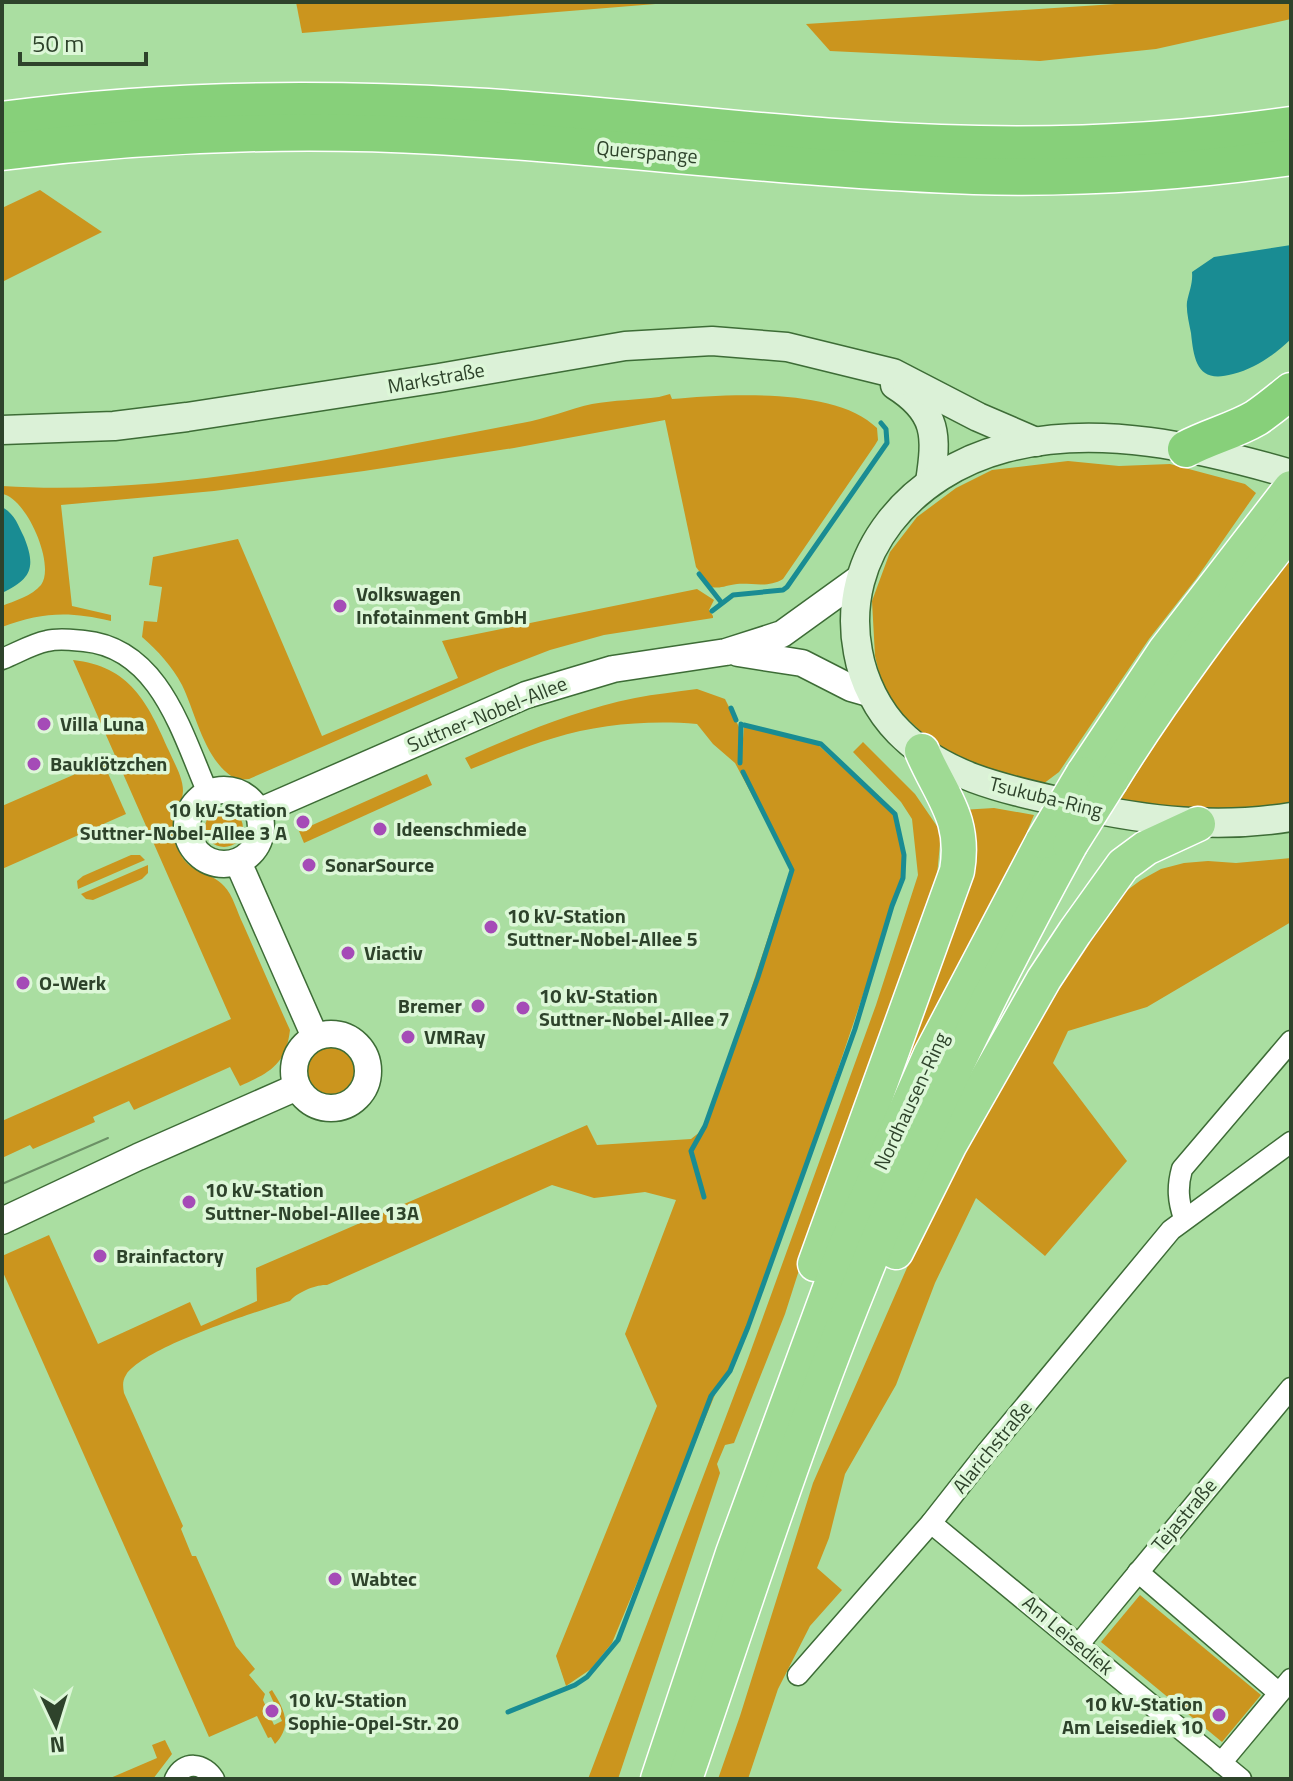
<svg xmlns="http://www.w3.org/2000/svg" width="1293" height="1781" font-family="'Titillium Web',sans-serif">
<rect width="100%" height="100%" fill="#aadea1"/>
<!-- green -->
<g fill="#cb951e">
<path d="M 296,2 L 680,2 L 302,33 Z"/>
<path d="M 1146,2 L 1291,2 L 1291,19 L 1156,49 L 1040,61 L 830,51 L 806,24 Z"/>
<path d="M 40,190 L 102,232 L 2,282 L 2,208 Z"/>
<path d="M 670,394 L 672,399 C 727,394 836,387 877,428 L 878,440 L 875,445 L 783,579 C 768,588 754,583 737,584 C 726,585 722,589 711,587 L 696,567 L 665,420 L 514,448 L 364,471 L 214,491 L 61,505 L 72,606 L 111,615 L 111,621 C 69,611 42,612 2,627 L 2,606 C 14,601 32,596 41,585 C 56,565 26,497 2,494 L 2,486 C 170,497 356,454 522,423 C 546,419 569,409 592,404 C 614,400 637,400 659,397 Z"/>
<path d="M 1068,461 L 1119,466 L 1170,464 L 1245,484 L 1256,493 L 1196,579 L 1149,639 L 1059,772 L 1043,784 L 1005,778 L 936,745 L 902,714 L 882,685 L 875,656 L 872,601 L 890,552 L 917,517 L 956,488 L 992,470 Z"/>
<path d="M 238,539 L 322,736 L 458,678 L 442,641 L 697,589 L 714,600 L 709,610 L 713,616 L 713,618 L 604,635 L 550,650 L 498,670 L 249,779 L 238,780 C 205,764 197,716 182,685 C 172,666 158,651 142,637 L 144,621 L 157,622 L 162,587 L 149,585 L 153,557 Z"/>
<path d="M 1291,558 L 1291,803 C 1230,815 1181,809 1121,799 C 1173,713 1229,637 1291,558 Z"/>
<path d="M 73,660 C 130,666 148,703 169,751 C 174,763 183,777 183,791 C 182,814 164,820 178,849 C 189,876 210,870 224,886 C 233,895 237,912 243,924 C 259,960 274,995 290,1030 C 286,1065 269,1073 240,1086 L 230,1067 L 134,1110 L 129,1101 L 93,1117 L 95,1122 L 33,1149 L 30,1145 L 2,1158 L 2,1121 L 231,1019 Z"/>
<path d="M 697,689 L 725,699 L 739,727 L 739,761 L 741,765 L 744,726 L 817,744 L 885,806 L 893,814 L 900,830 L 905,859 L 902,879 L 807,1161 L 730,1371 L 719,1385 L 612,1643 L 591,1669 L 566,1686 L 556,1656 L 657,1406 L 625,1334 L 676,1200 L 645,1192 L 594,1198 L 552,1185 L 327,1285 C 316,1284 296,1293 290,1301 C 256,1312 144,1347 126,1375 C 122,1381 123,1387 124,1393 L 183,1526 L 181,1529 L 192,1556 L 196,1556 L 236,1646 L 255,1669 L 249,1675 L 265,1694 L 263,1700 L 274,1725 L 282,1721 L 269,1692 L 272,1690 C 284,1709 293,1725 275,1744 L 271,1737 L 268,1738 L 257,1716 L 209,1737 L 2,1270 L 2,1256 L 49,1235 L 98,1344 L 190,1302 L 201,1326 L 257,1301 L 256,1268 L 587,1125 L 597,1145 L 691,1139 L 705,1128 L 791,868 L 735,763 L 713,744 L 697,724 C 650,720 599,724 554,738 C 526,746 499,758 471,769 L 465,758 C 521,733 576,710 635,698 C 655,694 676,692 697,689 Z"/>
<path d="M 863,742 L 915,794 L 941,832 L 936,887 L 824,1192 L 785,1314 L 734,1443 L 725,1445 L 717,1464 L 720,1473 L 618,1779 L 588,1779 L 746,1364 L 876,1005 L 918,875 L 912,819 L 901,802 L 853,752 Z"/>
<path d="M 103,762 L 126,814 L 2,869 L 2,806 Z"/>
<path d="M 427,774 L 432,785 L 304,843 L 299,831 Z"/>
<path d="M 994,808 L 1034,815 L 1024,839 L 952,978 L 886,1118 L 961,810 Z"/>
<circle cx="224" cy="828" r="19"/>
<path d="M 131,855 L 140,855 L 145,860 L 78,889 L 77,881 L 83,876 Z"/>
<path d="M 1291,858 L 1291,922 L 1147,1007 L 1068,1031 L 1053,1063 L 1127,1161 L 1045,1256 L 976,1198 L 935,1283 L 896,1385 L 845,1474 L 829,1538 L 817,1568 L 842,1590 L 810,1626 L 778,1689 L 748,1779 L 718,1779 L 740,1716 L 813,1483 L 920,1238 L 981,1123 L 1048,1007 L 1109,910 L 1122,894 L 1141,880 L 1161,869 L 1184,863 L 1208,861 L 1236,863 Z"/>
<path d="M 148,865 L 148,873 L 142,879 L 93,900 L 86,899 L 81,894 Z"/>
<circle cx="331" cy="1071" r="24"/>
<path d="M 1140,1595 L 1261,1695 L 1222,1742 L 1101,1642 Z"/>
<path d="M 165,1740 L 172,1754 L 153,1779 L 108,1779 L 157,1758 L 152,1745 Z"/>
</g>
<!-- water -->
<g fill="#198c93">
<path d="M 1291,245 L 1291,339 C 1274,355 1256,368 1233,374 C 1198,384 1194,362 1191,333 C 1189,323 1186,311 1187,302 C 1189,291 1193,284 1192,272 L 1214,257 Z"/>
<path d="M 2,507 C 15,514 18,525 24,537 C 36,567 32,579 2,593 Z"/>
</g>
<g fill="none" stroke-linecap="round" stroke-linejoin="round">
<!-- stream -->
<g stroke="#198c93" stroke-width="5">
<path d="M 699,574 L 721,602"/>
<path d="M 712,611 L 733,595 L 783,590 L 787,587 L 887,443 L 886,429 L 881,423"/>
<path d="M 731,708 L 736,720"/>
<path d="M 740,763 L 741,724"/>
<path d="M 704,1197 L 691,1151 L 705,1126 L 758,977 L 792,870 L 743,772"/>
<path d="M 508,1712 L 575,1685 L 587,1677 L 618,1640 L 711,1396 L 730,1371 L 748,1327 L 855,1029 L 892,906 L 903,878 L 904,855 L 895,814 L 821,744 L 744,725"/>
</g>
<!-- minor casing -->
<g stroke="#3d6c36" stroke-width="23">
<g id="minor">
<path d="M 2,659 C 17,653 32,644 47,641 C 59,638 72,640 84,641 C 160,648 182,734 208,793"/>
<path d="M 1184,1218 C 1178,1201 1177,1187 1182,1169 L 1291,1041"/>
<path d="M 931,1523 L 1241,1779"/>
<path d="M 1138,1572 L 1279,1693"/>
<path d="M 1079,1644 L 1291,1388"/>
<path d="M 798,1675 L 931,1523 L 986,1453 L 1171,1230 L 1291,1142"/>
<path d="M 1221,1763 L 1291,1679"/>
<path d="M 175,1779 C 184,1760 204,1763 214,1779"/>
</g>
</g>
<!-- tertiary casing -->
<g stroke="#3d6c36" stroke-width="29">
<g id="tertiary">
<path d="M 738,653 L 802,663 L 851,688 L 872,694"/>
<circle cx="224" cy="827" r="37"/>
<path d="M 258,812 L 526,695 L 613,669 L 726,652 L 782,634 L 861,577"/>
<path d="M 238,862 L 315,1037"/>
<circle cx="331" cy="1071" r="37"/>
<path d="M 2,1221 L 138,1157 L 297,1087"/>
</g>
</g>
<!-- secondary casing -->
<g stroke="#3d6c36" stroke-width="31">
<g id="secondary">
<path d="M 895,385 C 938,412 937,436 930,482"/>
<path d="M 2,430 L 114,426 L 187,417 L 439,378 L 625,346 L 712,341 L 787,347 L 893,373 L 978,417 L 1036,442"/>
<path d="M 1291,474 C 1201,448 1098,423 1005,448 C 913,472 839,553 858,652 C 863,681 878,711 899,732 C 945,779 1013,791 1075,805 C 1148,821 1217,829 1291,817"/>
</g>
</g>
<!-- trunk casing -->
<g stroke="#fff" stroke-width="37">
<g id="trunk">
<path d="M 1083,774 L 1165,651 L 1291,488"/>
<path d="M 1111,780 C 1165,693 1227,611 1291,530"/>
<path d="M 896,1252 L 950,1144 L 1044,979 L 1075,932 L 1123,865 L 1146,848 L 1198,824"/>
<path d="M 815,1264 L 957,871 C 966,818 941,796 922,751"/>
<path d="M 658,1779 L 733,1553 L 844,1250 L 931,1054 L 1043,841"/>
<path d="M 685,1779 C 742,1613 795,1445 861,1282 C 921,1131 992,987 1070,845"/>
</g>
</g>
<!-- motorway casing -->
<g stroke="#fff" stroke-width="39">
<g id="motorway">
<path d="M 2,120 C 157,99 313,97 469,106 C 601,113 732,131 863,139 C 1006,149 1149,146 1291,125"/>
<path d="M 2,152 C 146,134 291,128 436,136 C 616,146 794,170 974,176 C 1080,179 1186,172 1291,157"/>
<path d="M 1186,449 C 1208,437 1234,431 1256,418 C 1268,410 1280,400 1291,391"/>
</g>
</g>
<!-- minor -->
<use href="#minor" stroke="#fff" stroke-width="20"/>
<!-- tertiary -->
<use href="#tertiary" stroke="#fff" stroke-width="26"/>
<!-- secondary -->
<use href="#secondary" stroke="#dbf1d7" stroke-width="28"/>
<!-- trunk -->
<use href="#trunk" stroke="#9fda94" stroke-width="34"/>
<!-- motorway -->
<use href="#motorway" stroke="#87d07a" stroke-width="36"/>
<!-- tram -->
<path stroke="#6b9065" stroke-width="2" d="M 2,1184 L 108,1138"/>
<!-- trunk-bridge casing -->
<g stroke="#fff" stroke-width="37" stroke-linecap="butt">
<g id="trunk-bridge">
<path d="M 1043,841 L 1083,774"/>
<path d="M 1070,845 L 1111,780"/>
</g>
</g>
<!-- trunk-bridge -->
<use href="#trunk-bridge" stroke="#9fda94" stroke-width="34"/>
</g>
<!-- markers -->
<g fill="#a54bb7" stroke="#ddf7d8" stroke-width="3">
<circle cx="340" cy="606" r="8"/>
<circle cx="44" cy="724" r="8"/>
<circle cx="34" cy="764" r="8"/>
<circle cx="303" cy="822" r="8"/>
<circle cx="380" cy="829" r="8"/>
<circle cx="309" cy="865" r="8"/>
<circle cx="491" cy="927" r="8"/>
<circle cx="348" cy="953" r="8"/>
<circle cx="23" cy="983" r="8"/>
<circle cx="478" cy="1006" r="8"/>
<circle cx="523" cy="1008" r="8"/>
<circle cx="408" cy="1037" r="8"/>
<circle cx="189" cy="1202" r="8"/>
<circle cx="100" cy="1256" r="8"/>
<circle cx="335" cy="1579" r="8"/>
<circle cx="272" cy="1711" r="8"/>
<circle cx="1219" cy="1715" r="8"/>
</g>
<g text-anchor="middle" stroke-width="7" stroke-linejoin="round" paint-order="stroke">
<!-- street labels -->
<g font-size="20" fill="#2e432b" stroke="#ddf7d8">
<text transform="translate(647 152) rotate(5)" y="7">Querspange</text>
<text transform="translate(436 378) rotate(-10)" y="7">Markstraße</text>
<text transform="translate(487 714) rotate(-22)" y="7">Suttner-Nobel-Allee</text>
<text transform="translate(1046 797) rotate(14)" y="7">Tsukuba-Ring</text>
<text transform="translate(911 1101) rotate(-65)" y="7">Nordhausen-Ring</text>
<text transform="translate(992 1447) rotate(-51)" y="7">Alarichstraße</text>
<text transform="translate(1184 1515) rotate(-50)" y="7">Tejastraße</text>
<text transform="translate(1068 1635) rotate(40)" y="7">Am Leisediek</text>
</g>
<!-- poi labels -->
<g font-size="20" font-weight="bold" fill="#2e432b" stroke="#ddf7d8" text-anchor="start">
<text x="356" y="601">Volkswagen<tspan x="356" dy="23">Infotainment GmbH</tspan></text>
<text x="60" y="731">Villa Luna</text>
<text x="50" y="771">Bauklötzchen</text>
<text x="287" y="817" text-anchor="end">10 kV-Station<tspan x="287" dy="23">Suttner-Nobel-Allee 3 A</tspan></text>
<text x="396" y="836">Ideenschmiede</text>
<text x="325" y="872">SonarSource</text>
<text x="507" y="923">10 kV-Station<tspan x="507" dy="23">Suttner-Nobel-Allee 5</tspan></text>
<text x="364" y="960">Viactiv</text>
<text x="39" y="990">O-Werk</text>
<text x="539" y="1003">10 kV-Station<tspan x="539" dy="23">Suttner-Nobel-Allee 7</tspan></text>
<text x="462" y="1013" text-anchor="end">Bremer</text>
<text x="424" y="1044">VMRay</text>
<text x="205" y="1197">10 kV-Station<tspan x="205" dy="23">Suttner-Nobel-Allee 13A</tspan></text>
<text x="116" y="1263">Brainfactory</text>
<text x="351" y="1586">Wabtec</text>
<text x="288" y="1707">10 kV-Station<tspan x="288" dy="23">Sophie-Opel-Str. 20</tspan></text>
<text x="1203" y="1711" text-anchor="end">10 kV-Station<tspan x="1203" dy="23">Am Leisediek 10</tspan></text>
</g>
</g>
<!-- border -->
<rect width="1293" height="1781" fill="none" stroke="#2e432b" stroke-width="8"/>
<!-- north arrow -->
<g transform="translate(56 1725) rotate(176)" stroke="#ddf7d8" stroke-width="6" paint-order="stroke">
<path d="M0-6L14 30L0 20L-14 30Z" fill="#2e432b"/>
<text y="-12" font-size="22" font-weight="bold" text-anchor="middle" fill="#2e432b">N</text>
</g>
<!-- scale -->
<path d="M20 52v12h126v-12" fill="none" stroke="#2e432b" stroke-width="4"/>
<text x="32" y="52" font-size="24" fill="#2e432b" stroke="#ddf7d8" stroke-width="6" paint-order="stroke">50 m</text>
</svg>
